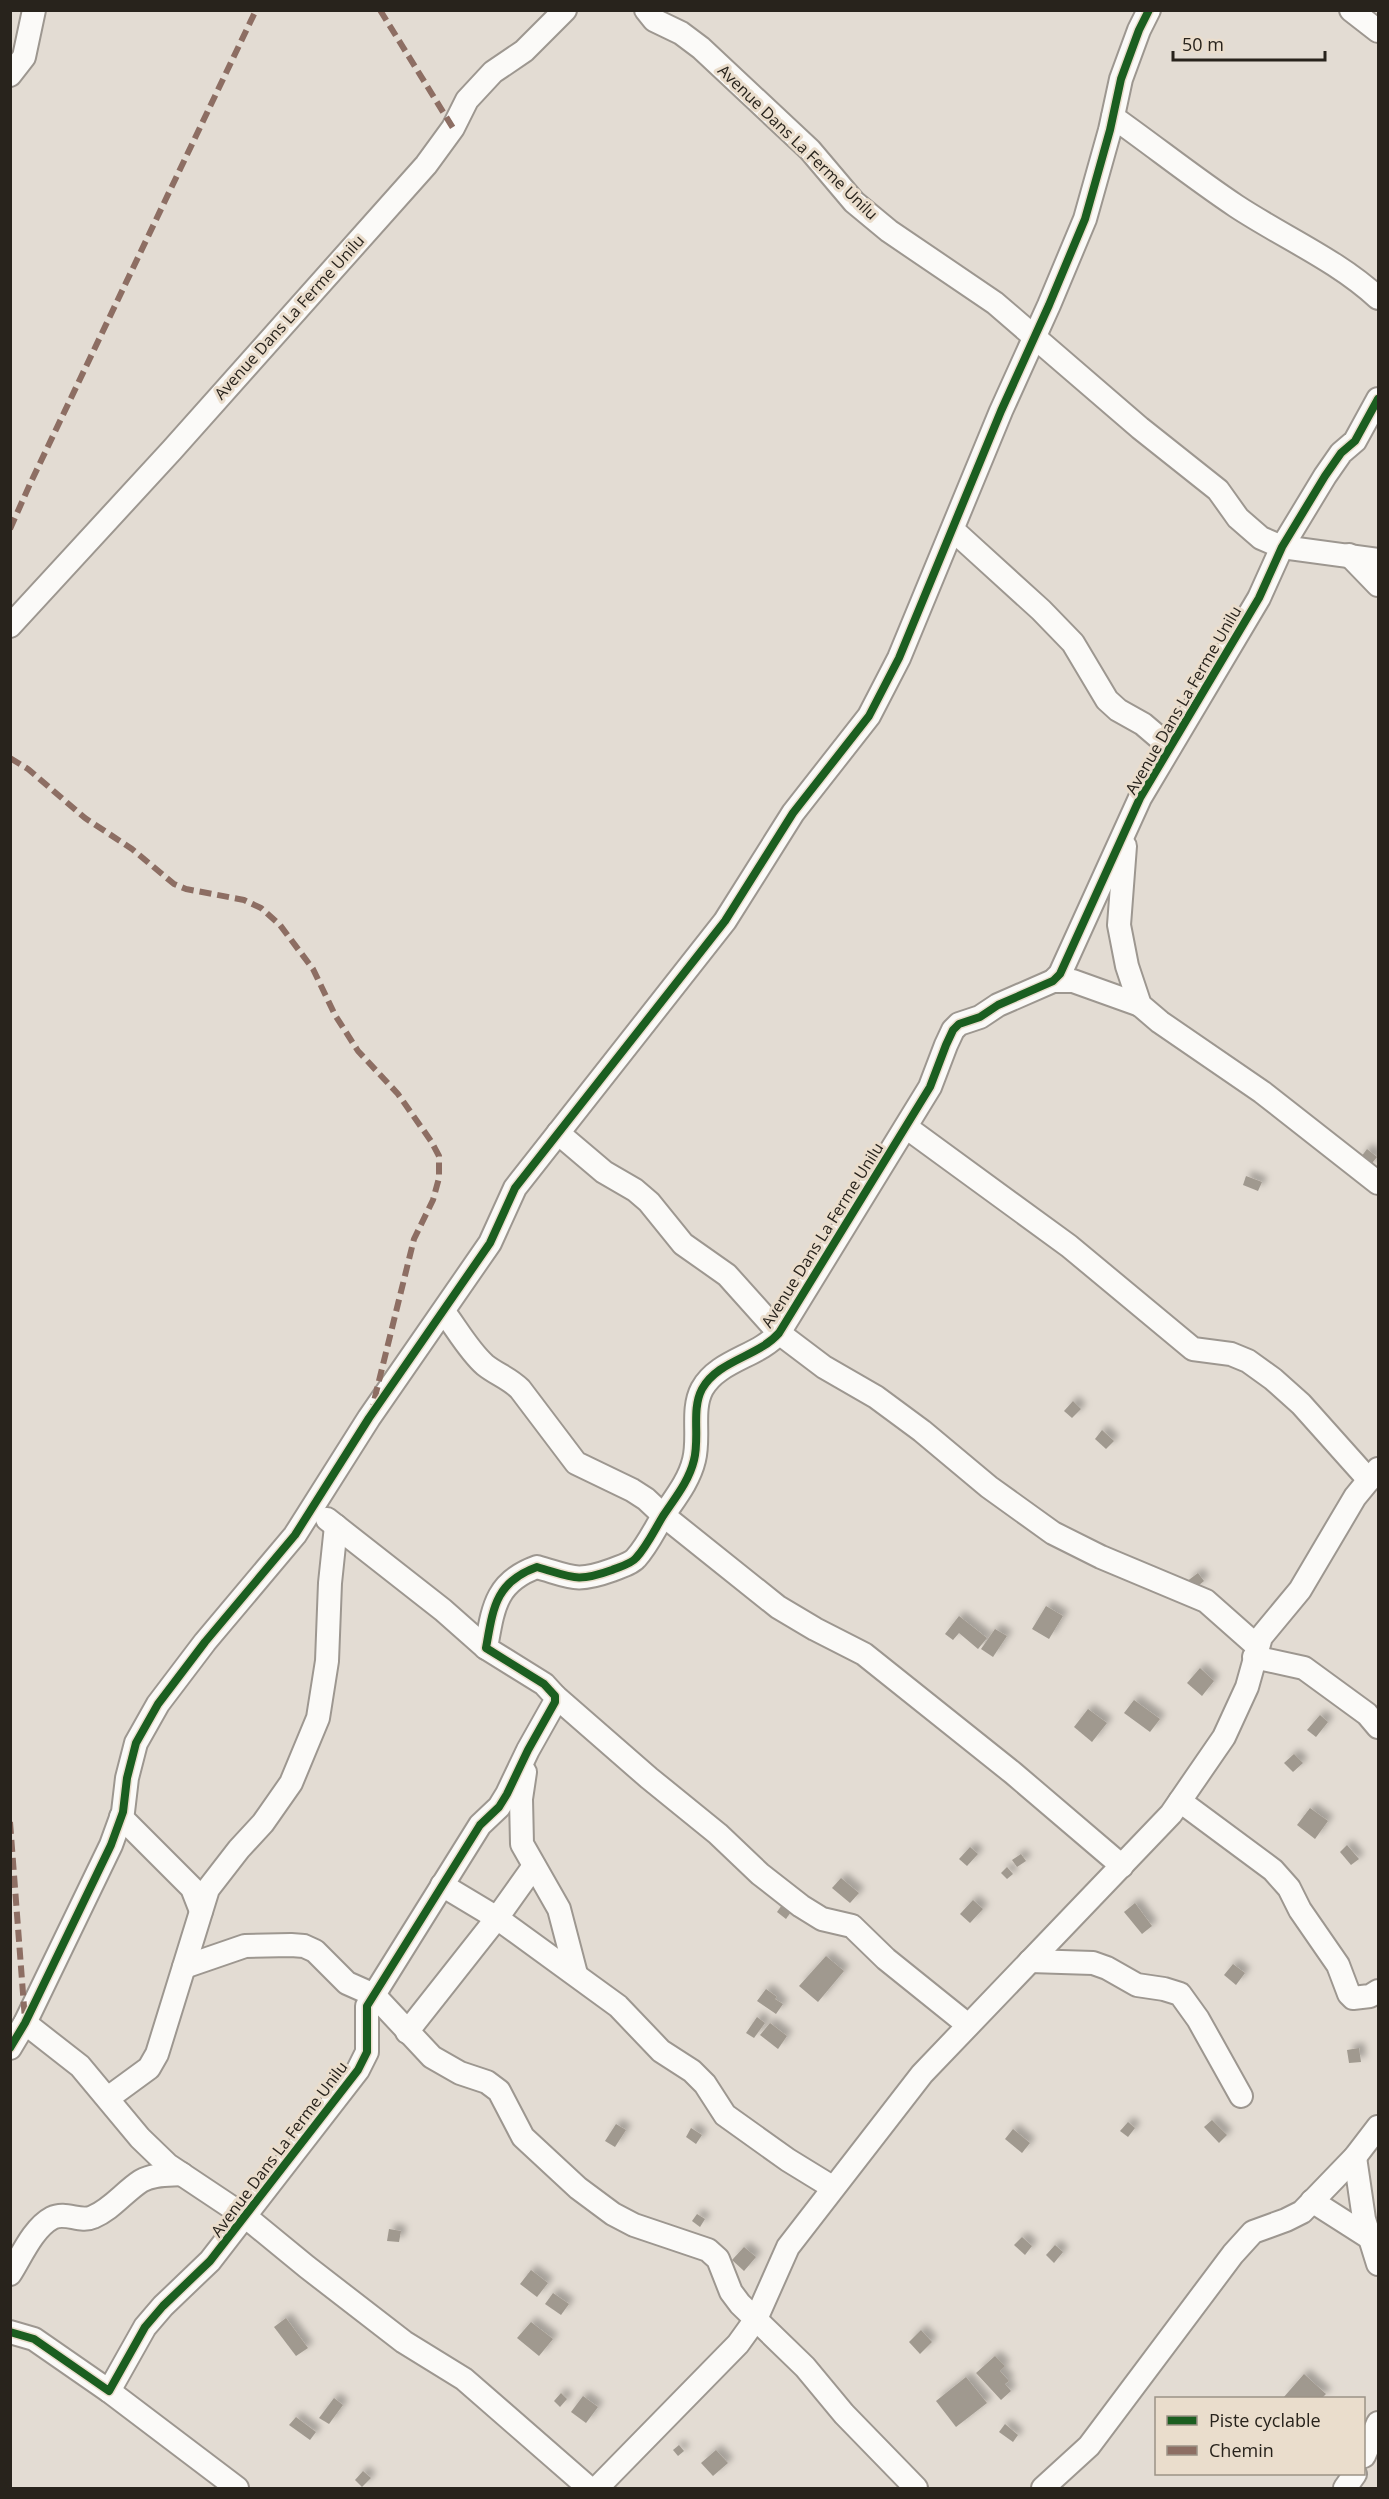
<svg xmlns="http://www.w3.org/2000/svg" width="1389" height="2499" font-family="'Open Sans',sans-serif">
<defs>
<filter id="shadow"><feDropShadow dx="5.5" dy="-5.5" stdDeviation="3" flood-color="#0004"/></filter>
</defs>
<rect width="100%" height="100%" fill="#e3dcd3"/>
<!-- building -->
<g fill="#a0998f" filter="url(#shadow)">
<path d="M 1367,1149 L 1377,1157 L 1368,1168 L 1358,1161 Z"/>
<path d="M 1246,1176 L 1262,1182 L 1258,1191 L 1243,1185 Z"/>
<path d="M 1073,1401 L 1081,1409 L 1072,1418 L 1064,1411 Z"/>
<path d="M 1102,1430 L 1114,1441 L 1106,1449 L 1095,1439 Z"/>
<path d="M 1198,1573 L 1204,1581 L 1193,1590 L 1186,1582 Z"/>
<path d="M 1046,1606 L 1063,1616 L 1049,1639 L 1032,1629 Z"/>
<path d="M 959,1616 L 987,1638 L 978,1649 L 959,1633 L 953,1640 L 945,1634 Z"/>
<path d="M 995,1629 L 1007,1636 L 993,1657 L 981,1649 Z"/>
<path d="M 1200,1668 L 1214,1681 L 1202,1696 L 1187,1683 Z"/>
<path d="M 1134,1700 L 1160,1719 L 1150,1732 L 1124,1713 Z"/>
<path d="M 1088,1709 L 1107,1723 L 1092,1742 L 1074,1727 Z"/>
<path d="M 1320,1715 L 1328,1722 L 1316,1737 L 1307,1730 Z"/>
<path d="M 1294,1754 L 1303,1763 L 1293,1772 L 1284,1763 Z"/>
<path d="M 1310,1808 L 1328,1821 L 1315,1839 L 1297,1825 Z"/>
<path d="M 1347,1845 L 1359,1859 L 1351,1865 L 1340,1852 Z"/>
<path d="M 970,1847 L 978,1854 L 967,1866 L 959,1859 Z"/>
<path d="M 1021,1854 L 1026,1861 L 1017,1867 L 1012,1860 Z"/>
<path d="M 1007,1867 L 1013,1874 L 1007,1879 L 1001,1873 Z"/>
<path d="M 841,1878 L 859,1893 L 850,1903 L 832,1888 Z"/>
<path d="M 973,1900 L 983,1909 L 970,1923 L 960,1914 Z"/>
<path d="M 784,1902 L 793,1909 L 786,1919 L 777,1912 Z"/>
<path d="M 1135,1903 L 1152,1926 L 1142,1934 L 1124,1912 Z"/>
<path d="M 826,1956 L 844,1971 L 818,2002 L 799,1986 Z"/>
<path d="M 1233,1964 L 1245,1973 L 1236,1985 L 1224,1975 Z"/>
<path d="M 766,1989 L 777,1997 L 775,1999 L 783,2004 L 776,2014 L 757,2001 Z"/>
<path d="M 757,2017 L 765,2023 L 754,2038 L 746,2033 Z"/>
<path d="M 770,2023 L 787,2036 L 778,2049 L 760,2035 Z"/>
<path d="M 1359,2048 L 1361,2062 L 1349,2063 L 1347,2050 Z"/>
<path d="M 1212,2120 L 1227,2135 L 1219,2143 L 1204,2127 Z"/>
<path d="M 1128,2122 L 1135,2128 L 1128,2137 L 1120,2131 Z"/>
<path d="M 616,2124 L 626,2130 L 615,2147 L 605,2141 Z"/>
<path d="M 691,2128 L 702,2135 L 696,2144 L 686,2137 Z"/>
<path d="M 1013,2129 L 1030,2143 L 1022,2153 L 1005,2139 Z"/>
<path d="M 697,2214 L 705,2219 L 700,2227 L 692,2221 Z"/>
<path d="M 389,2229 L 401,2231 L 399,2242 L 387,2241 Z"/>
<path d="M 1022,2237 L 1032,2246 L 1025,2255 L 1014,2245 Z"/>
<path d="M 1055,2245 L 1063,2252 L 1054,2263 L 1046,2255 Z"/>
<path d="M 744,2247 L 756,2257 L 744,2271 L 732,2260 Z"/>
<path d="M 531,2270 L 548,2283 L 537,2297 L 520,2284 Z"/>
<path d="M 553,2293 L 569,2304 L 561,2315 L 545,2304 Z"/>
<path d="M 286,2318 L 308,2348 L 296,2356 L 274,2327 Z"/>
<path d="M 531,2322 L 553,2339 L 539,2356 L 517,2338 Z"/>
<path d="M 921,2330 L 932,2342 L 920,2354 L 909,2342 Z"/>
<path d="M 995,2356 L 1005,2366 L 1000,2371 L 1009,2381 L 1005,2384 L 1011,2391 L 1001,2400 L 976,2373 Z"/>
<path d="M 1304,2374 L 1326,2394 L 1322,2398 L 1283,2398 Z"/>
<path d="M 966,2377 L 987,2403 L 956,2427 L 936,2401 Z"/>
<path d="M 561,2393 L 567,2399 L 560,2407 L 554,2401 Z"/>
<path d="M 583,2396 L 598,2407 L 586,2423 L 571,2412 Z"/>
<path d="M 334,2398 L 343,2405 L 329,2424 L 319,2418 Z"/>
<path d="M 296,2417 L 316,2432 L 310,2440 L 289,2425 Z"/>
<path d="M 1005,2424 L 1018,2435 L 1013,2442 L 999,2432 Z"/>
<path d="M 679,2445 L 684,2451 L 678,2456 L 673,2450 Z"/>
<path d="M 716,2450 L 728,2463 L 713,2476 L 701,2463 Z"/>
<path d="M 363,2471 L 371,2478 L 362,2487 L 355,2480 Z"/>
</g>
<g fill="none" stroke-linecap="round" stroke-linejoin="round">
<!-- minor casing -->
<g stroke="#9d9790" stroke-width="26">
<g id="minor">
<path d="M 646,10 L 654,20 L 681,33 L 701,48 L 810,150 L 854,202 L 889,231 L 995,303 L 1140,428 L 1218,490 L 1238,518 L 1261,538 L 1282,547 L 1378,560"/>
<path d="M 1351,10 L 1378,31"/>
<path d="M 10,75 L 24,57 L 34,10"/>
<path d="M 1113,117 C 1154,146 1194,178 1236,206 C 1283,237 1337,260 1378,298"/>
<path d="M 953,530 L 1041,610 L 1073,643 L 1107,700 L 1118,710 L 1143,724 L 1170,747"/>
<path d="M 1349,555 L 1378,585"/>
<path d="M 10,626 L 172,450 L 426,165 L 453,128 L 467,100 L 493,72 L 524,51 L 565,10"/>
<path d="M 1125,846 L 1119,925 L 1127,966 L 1140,1005 L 1160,1022 L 1262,1092 L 1378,1183"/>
<path d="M 1053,981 L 1073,981 L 1140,1005"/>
<path d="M 906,1127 L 1069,1246 L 1193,1349 L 1231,1354 L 1248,1361 L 1273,1379 L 1301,1404 L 1369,1480"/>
<path d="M 558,1133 L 604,1172 L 635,1190 L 649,1202 L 683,1244 L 727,1275 L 779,1333 L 824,1367 L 876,1397 L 922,1431 L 989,1487 L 1053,1533 L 1101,1557 L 1206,1601 L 1258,1647"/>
<path d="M 444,1312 C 457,1329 469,1351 485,1365 C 496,1374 509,1378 520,1389 L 576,1463 L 632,1490 L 646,1499 L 663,1515 L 778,1607 L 815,1629 L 864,1654 L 1013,1773 L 1122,1866"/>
<path d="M 327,1519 L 443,1610 L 486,1648"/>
<path d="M 1254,1657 L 1304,1668 L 1367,1714 L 1378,1727"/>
<path d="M 555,1696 L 649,1778 L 718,1834 L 760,1874 L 801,1906 L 822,1919 L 852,1926 L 886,1959 L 968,2025"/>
<path d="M 525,1772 L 521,1799 L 522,1844 L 559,1909 L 576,1974"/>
<path d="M 1180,1801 L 1273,1870 L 1289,1888 L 1300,1910 L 1338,1965 L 1349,1994 L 1353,1998 L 1370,1996 L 1378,1991"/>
<path d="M 121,1817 L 192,1888 L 201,1911"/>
<path d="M 442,1885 L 497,1918 L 618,2006 L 661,2051 L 692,2071 L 705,2084 L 725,2115 L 788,2160 L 832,2187"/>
<path d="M 1030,1961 L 1093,1963 L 1107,1968 L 1137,1985 L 1164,1989 L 1180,1994 L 1198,2019 L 1241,2096"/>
<path d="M 184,1967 L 245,1946 L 291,1945 L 304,1946 L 315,1951 L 347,1983 L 374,1995 L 432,2057 L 460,2073 L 487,2082 L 499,2091 L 523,2137 L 578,2188 L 613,2214 L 634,2225 L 708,2250 L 718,2259 L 731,2292 L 740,2304 L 805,2367 L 844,2414 L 916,2488"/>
<path d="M 25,2023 L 80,2066 L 140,2138 L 168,2165 L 246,2217 L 307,2267 L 404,2342 L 464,2379 L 589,2488"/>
<path d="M 407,2032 L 497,1918 L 534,1866"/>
<path d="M 10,2048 L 25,2023 L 111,1845 L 123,1812 L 127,1778 L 136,1743 L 158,1704 L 205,1642 L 295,1535 L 369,1418 L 490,1243 L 515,1188 L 725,921 L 793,813 L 869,716 L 899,658 L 1001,411 L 1049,305 L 1085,219 L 1110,130 L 1121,79 L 1139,30 L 1149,10"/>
<path d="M 108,2098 L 149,2068 L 157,2054 L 208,1889 L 239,1849 L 263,1823 L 291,1783 L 318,1718 L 327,1661 L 330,1583 L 336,1526"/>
<path d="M 1355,2157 L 1364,2219 L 1378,2264"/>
<path d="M 1312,2201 L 1370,2238"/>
<path d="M 10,2274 C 21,2257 33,2228 52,2218 C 66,2211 80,2223 93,2217 C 112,2209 124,2192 141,2181 C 153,2174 168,2175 182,2174"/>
<path d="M 10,2332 L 34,2339 L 109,2391 L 145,2327 L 163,2306 L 210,2261 L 358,2070 L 367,2052 L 367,2006 L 480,1825 L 499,1807 L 507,1794 L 528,1750 L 555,1702 L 555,1696 L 544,1684 L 486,1648 C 493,1609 495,1582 537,1567 C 572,1577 576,1583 612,1570 C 619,1567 631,1564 636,1558 C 647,1546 655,1529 663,1516 C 675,1498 689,1481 694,1460 C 700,1437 691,1410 702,1389 C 718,1360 758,1357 779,1333 L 930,1087 L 946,1045 L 953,1030 L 959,1024 L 980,1017 L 998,1005 L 1053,981 L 1060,974 L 1140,798 L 1259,598 L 1282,547 L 1325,476 L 1341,453 L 1355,441 L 1378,399"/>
<path d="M 109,2391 L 237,2488"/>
<path d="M 1364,2456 L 1378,2423"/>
<path d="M 597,2488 L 738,2344 L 756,2319 L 788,2247 L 922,2074 L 1171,1814 L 1224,1737 L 1247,1687 L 1261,1637 L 1300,1590 L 1355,1497 L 1378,1469"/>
<path d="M 1043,2488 L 1089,2446 L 1233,2254 L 1253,2232 L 1286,2220 L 1302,2212 L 1355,2157 L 1378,2127"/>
<path d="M 1345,2488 L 1355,2474"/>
</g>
</g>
<!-- minor -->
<use href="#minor" stroke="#fbfaf8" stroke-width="22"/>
<!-- quiet -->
<g stroke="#8d6e63" stroke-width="6" stroke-dasharray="12 6" stroke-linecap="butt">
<path d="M 380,10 L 453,128"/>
<path d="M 10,529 L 30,484 L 256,10"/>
<path d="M 10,758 L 28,769 L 85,818 L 132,849 L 174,884 L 186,889 L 244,900 L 261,908 L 280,925 L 313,969 L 335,1015 L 358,1051 L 398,1094 L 431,1141 L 439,1156 L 439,1178 L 433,1200 L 414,1239 L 373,1405"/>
<path d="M 10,1822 L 25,2020"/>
</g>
<!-- cycleway casing -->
<g stroke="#eaddcc" stroke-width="11">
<g id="cycleway">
<path d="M 10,2048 L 25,2023 L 111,1845 L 123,1812 L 127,1778 L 136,1743 L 158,1704 L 205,1642 L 295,1535 L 369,1418 L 490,1243 L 515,1188 L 725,921 L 793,813 L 869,716 L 899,658 L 1001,411 L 1049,305 L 1085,219 L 1110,130 L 1121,79 L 1139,30 L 1149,10"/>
<path d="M 10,2332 L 34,2339 L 109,2391 L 145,2327 L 163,2306 L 210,2261 L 358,2070 L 367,2052 L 367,2006 L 480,1825 L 499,1807 L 507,1794 L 528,1750 L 555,1702 L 555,1696 L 544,1684 L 486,1648 C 493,1609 495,1582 537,1567 C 572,1577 576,1583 612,1570 C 619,1567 631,1564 636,1558 C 647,1546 655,1529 663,1516 C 675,1498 689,1481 694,1460 C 700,1437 691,1410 702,1389 C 718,1360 758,1357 779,1333 L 930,1087 L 946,1045 L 953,1030 L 959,1024 L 980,1017 L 998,1005 L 1053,981 L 1060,974 L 1140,798 L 1259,598 L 1282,547 L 1325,476 L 1341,453 L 1355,441 L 1378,399"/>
</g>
</g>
<!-- cycleway -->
<use href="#cycleway" stroke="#1b5e20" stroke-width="8"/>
</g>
<g text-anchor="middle" stroke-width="6" stroke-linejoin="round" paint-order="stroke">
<!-- street labels -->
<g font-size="16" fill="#28231c" stroke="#eaddcc">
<text transform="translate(798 142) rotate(44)" y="6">Avenue Dans La Ferme Unilu</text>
<text transform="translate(289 317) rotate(-48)" y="6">Avenue Dans La Ferme Unilu</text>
<text transform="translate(1183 700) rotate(-60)" y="6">Avenue Dans La Ferme Unilu</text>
<text transform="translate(822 1235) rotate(-58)" y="6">Avenue Dans La Ferme Unilu</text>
<text transform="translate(279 2149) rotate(-53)" y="6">Avenue Dans La Ferme Unilu</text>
</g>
</g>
<!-- border -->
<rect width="1389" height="2499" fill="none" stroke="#28231c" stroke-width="24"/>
<!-- legend -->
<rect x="1155" y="2397" width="210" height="78" fill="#eaddcc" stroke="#9c9386" stroke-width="1.5"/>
<rect x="1167" y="2416" width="30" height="9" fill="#1b5e20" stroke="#9c9386" stroke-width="1.5"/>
<text x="1209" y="2427" font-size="18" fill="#28231c">Piste cyclable</text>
<rect x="1167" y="2446" width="30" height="9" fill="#8d6e63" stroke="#9c9386" stroke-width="1.5"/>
<text x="1209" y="2457" font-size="18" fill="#28231c">Chemin</text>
<!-- scale -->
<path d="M1173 51v9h152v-9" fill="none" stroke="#28231c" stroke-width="3"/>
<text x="1182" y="51" font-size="18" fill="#28231c" stroke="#eaddcc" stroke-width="4.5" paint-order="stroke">50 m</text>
</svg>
